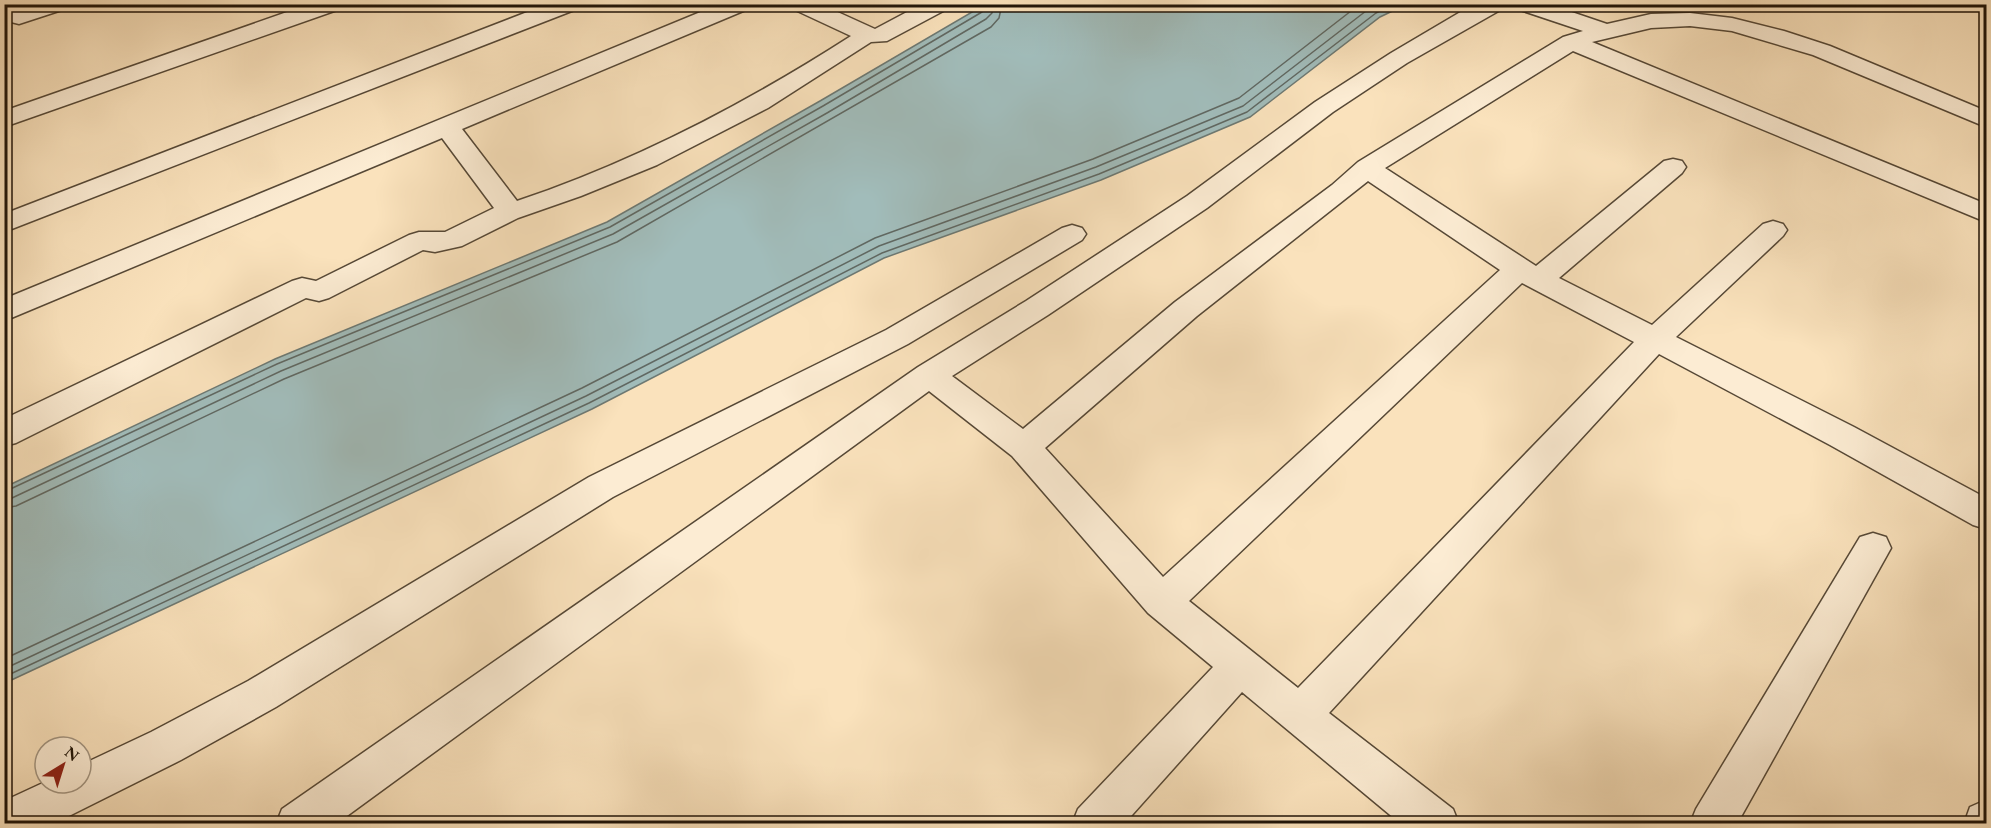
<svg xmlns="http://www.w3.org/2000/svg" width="1991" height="828" font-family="'EB Garamond',serif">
<rect width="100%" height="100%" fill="#fae2bc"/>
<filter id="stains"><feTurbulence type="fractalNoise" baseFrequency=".00333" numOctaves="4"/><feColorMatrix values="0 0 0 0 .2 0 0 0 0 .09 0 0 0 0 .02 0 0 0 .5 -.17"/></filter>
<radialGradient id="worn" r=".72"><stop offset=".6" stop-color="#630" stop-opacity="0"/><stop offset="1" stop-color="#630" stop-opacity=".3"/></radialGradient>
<!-- water -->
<path fill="#a1bcba" stroke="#6d7973" stroke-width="1.5" d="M 984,5 L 1405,5 L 1380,17 L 1250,117 L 1101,180 L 884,258 L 592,409 L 5,683 L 5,487 L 275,359 L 607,222 L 820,101 Z"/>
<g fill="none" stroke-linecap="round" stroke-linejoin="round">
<!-- shore -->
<g stroke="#606862" stroke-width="1.5">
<path d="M 4,492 L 277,364 L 610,227 L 823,106 L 982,12 L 986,4"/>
<path d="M 4,499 L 12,498 L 281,371 L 613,234 L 827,113 L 986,19 L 992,13 L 993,4"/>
<path d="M 4,508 L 16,506 L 284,379 L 617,242 L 991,27 L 999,18 L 1002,4"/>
<path d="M 4,659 L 582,388 L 875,238 L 1093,159 L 1239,98 L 1360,4"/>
<path d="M 4,669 L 586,396 L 879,246 L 1096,167 L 1243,106 L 1375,4"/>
<path d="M 4,677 L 589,403 L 882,253 L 1099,174 L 1247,112 L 1376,13 L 1392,4"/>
</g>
<!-- minor casing -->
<g stroke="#564836" stroke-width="3">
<g id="minor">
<path d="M 34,4 L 67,4 L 65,9 L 19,24 L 11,22 L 8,17 L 11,12 Z"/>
<path d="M 310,4 L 342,4 L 340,9 L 4,127 L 4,111 Z"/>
<path d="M 548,4 L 579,4 L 577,9 L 4,232 L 4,214 Z"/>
<path d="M 720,4 L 750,4 L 748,9 L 462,129 L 517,201 C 636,161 745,104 851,36 L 793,9 L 791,4 L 820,4 L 875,29 L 922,4 L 949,4 L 947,9 L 887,41 L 871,42 L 768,108 L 657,165 L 581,196 L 518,218 L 462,246 L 435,252 L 423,250 L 329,298 L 319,301 L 306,298 L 16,443 L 4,446 L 4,419 L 292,281 L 302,278 L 316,281 L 409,235 L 419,232 L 445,232 L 494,208 L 442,138 L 4,321 L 4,299 Z"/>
<path d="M 1474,4 L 1504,4 L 1502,9 L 1407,63 L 1333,112 L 1207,208 L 1048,315 L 952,376 L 1023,429 L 1175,302 L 1332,185 L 1358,162 L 1563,37 L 1583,31 L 1517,9 L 1515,4 L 1548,4 L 1607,24 L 1651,14 L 1690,13 L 1732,18 L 1784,31 L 1830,46 L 1986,111 L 1986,127 L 1813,55 L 1732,31 L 1690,26 L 1651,28 L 1592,42 L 1986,204 L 1986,222 L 1573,51 L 1385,168 L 1536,266 L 1664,161 L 1673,159 L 1682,161 L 1686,167 L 1682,173 L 1559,278 L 1652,325 L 1763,224 L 1773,221 L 1783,224 L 1787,230 L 1783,236 L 1676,337 L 1854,427 L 1986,498 L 1986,529 L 1973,525 L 1830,445 L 1659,354 L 1329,713 L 1453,809 L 1459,824 L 1401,824 L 1242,692 L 1124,824 L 1072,824 L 1078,809 L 1213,667 L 1148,613 L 1012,456 L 929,391 L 336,824 L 276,824 L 282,809 L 918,367 L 1026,301 L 1187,196 L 1315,102 L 1391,53 ZM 1368,181 L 1500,270 L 1163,577 L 1045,448 L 1197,316 ZM 1522,283 L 1634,342 L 1298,688 L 1189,601 Z"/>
<path d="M 1072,225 L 1082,228 L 1086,234 L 1082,240 L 908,344 L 613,497 L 276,707 L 181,760 L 53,824 L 4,824 L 4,801 L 45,782 L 81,783 L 81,765 L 151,732 L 248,681 L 589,477 L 886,330 L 1062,228 Z"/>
<path d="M 1873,533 L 1886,537 L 1891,548 L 1737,824 L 1690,824 L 1696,809 L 1860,537 Z"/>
<path d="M 1986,800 L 1986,824 L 1964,824 L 1970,807 Z"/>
</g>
</g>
<!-- minor -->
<use href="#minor" fill="#fcecd3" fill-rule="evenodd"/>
</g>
<!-- margin -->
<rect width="1991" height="828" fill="none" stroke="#fae2bc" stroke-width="24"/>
<rect x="6" y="6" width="1979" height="816" fill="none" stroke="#201509" stroke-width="3"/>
<rect x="12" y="12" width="1967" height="804" fill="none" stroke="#201509" stroke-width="1.5"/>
<!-- north arrow -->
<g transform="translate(63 765) rotate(38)"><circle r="28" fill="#fcecd3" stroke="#a49682" stroke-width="1.5"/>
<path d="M0-4.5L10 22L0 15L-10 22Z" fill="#8f2418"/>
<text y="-9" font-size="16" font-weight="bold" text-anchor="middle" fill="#201509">N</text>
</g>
<rect width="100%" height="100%" filter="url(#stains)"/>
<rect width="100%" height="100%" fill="url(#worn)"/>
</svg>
